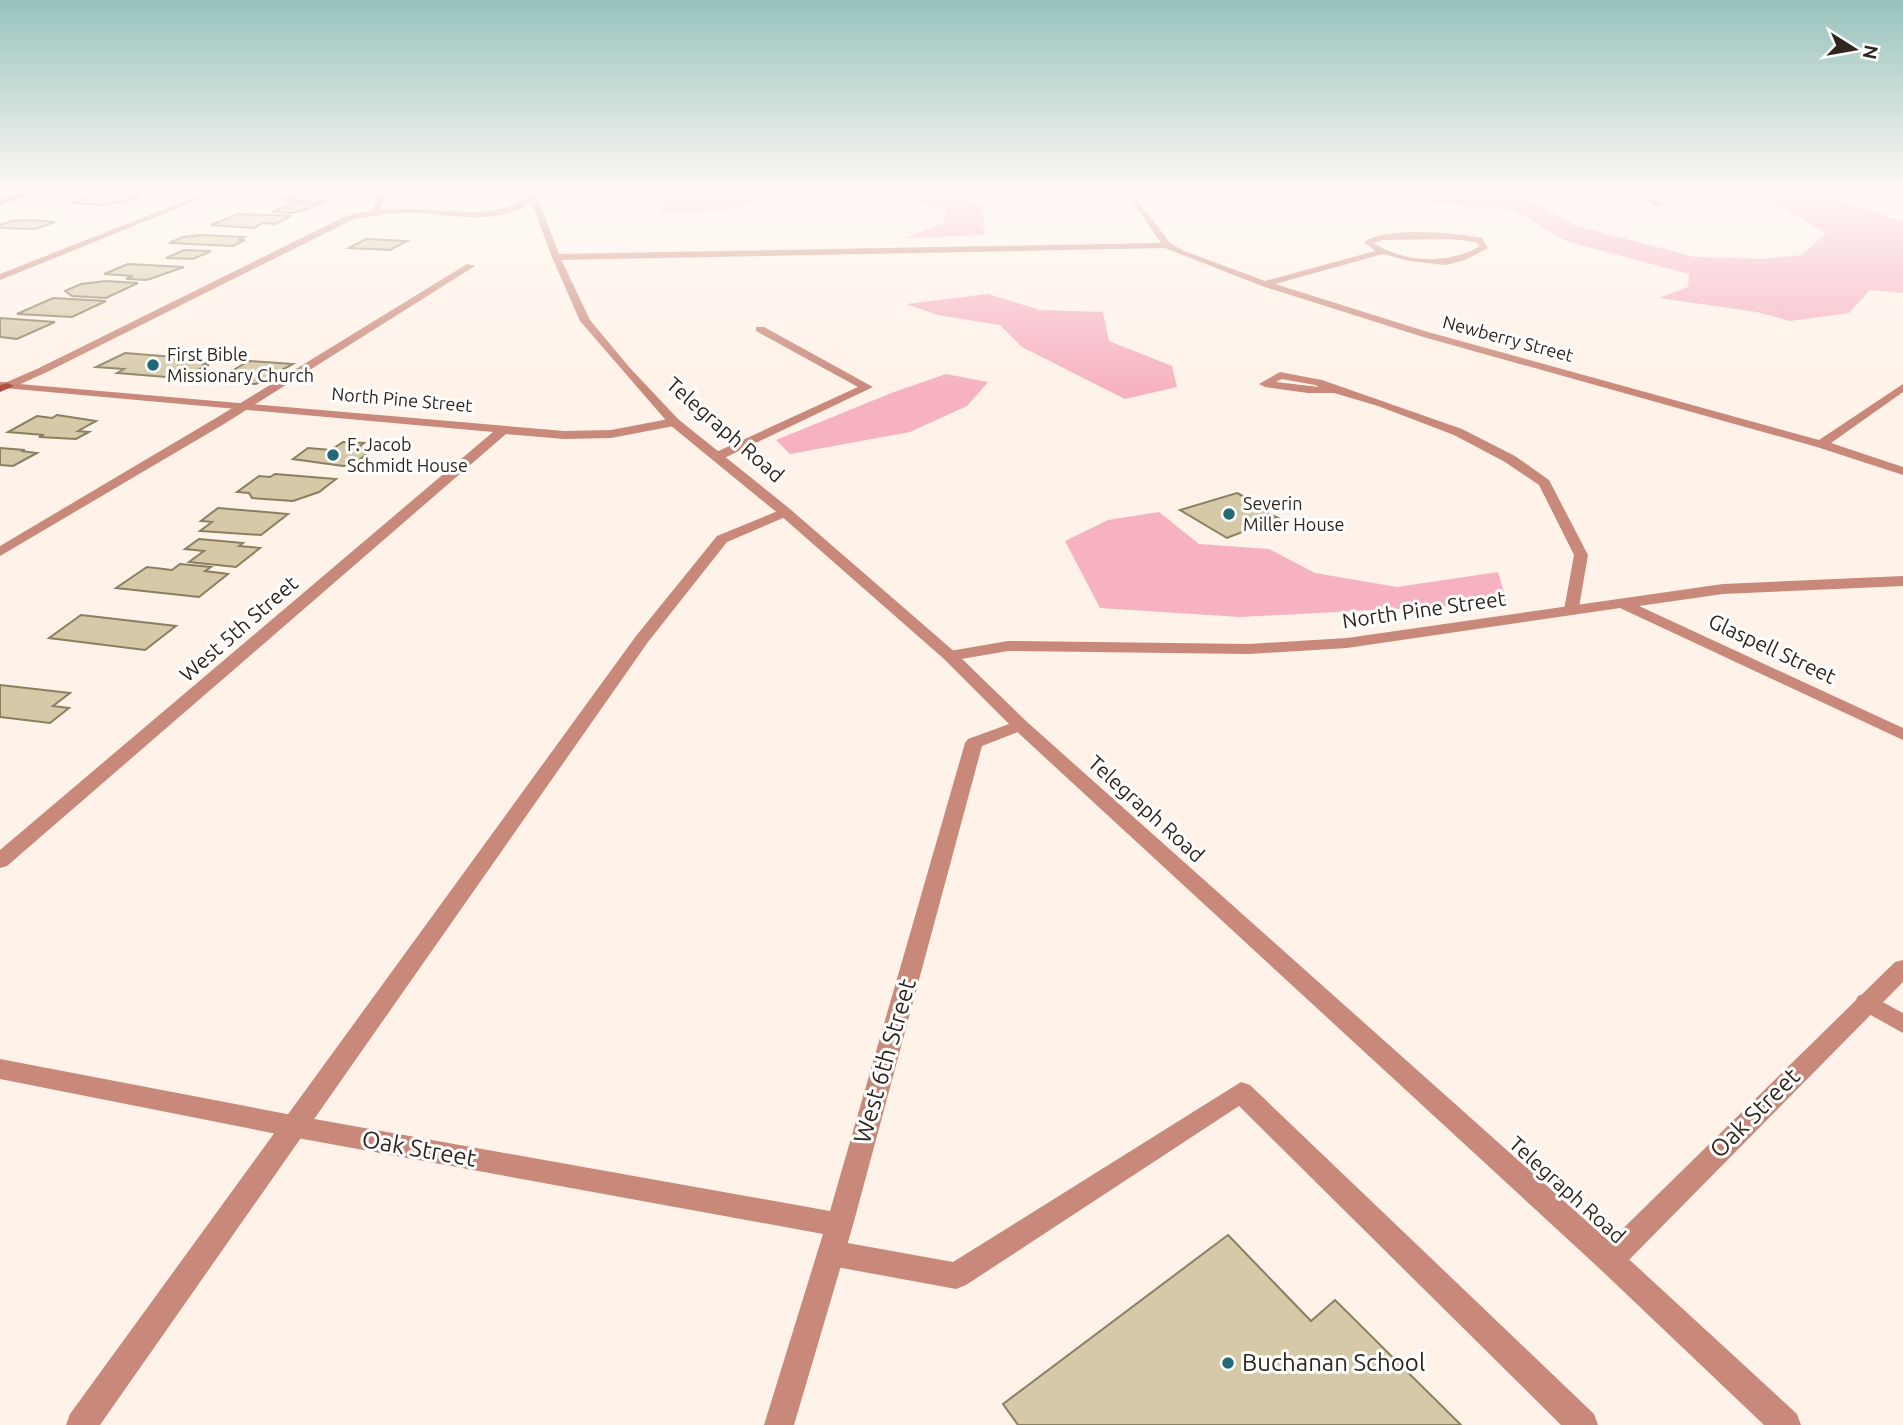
<svg xmlns="http://www.w3.org/2000/svg" width="1903" height="1425" font-family="Ubuntu,sans-serif">
<rect width="100%" height="100%" fill="#fff2e8"/>
<!-- green -->
<g fill="#f6b2c1">
<path d="M 679,190 L 950,190 L 983,207 L 984,235 L 906,238 L 943,223 L 946,209 L 903,198 L 822,199 C 791,182 767,200 738,207 C 714,213 685,210 660,212 L 667,191 Z"/>
<path d="M 1370,190 L 1510,190 L 1577,226 L 1695,257 L 1763,259 L 1802,255 L 1826,233 L 1779,205 L 1743,190 L 1811,190 L 1903,222 L 1903,293 L 1870,290 L 1849,313 L 1790,321 L 1757,312 L 1659,298 L 1688,287 L 1689,274 L 1566,241 L 1514,210 L 1367,196 Z"/>
<path d="M 988,294 L 1040,310 L 1103,312 L 1109,341 L 1172,366 L 1177,387 L 1125,399 L 1022,347 L 1000,325 L 938,315 L 906,304 Z"/>
<path d="M 946,374 L 988,382 L 967,406 L 910,432 L 790,454 L 776,440 L 894,392 Z"/>
<path d="M 1159,512 L 1199,544 L 1269,549 L 1315,573 L 1397,587 L 1498,572 L 1507,603 L 1240,617 L 1100,608 L 1065,541 L 1108,520 Z"/>
</g>
<!-- building -->
<g fill="#d5c9a8" stroke="#8a7f60" stroke-width="2">
<path d="M 310,190 L 318,190 L 347,191 L 323,202 L 280,200 Z"/>
<path d="M 425,190 L 466,190 L 465,192 L 423,194 Z"/>
<path d="M 112,193 L 130,194 L 126,195 L 140,198 L 106,205 L 71,203 L 97,194 Z"/>
<path d="M 294,203 L 321,204 L 293,213 L 272,212 Z"/>
<path d="M 238,214 L 291,216 L 275,224 L 263,223 L 254,228 L 211,225 Z"/>
<path d="M 30,220 L 55,222 L 35,229 L 0,228 L 0,225 L 11,221 Z"/>
<path d="M 201,235 L 244,237 L 238,240 L 245,240 L 233,246 L 169,243 L 183,237 Z"/>
<path d="M 366,239 L 407,241 L 390,250 L 349,248 Z"/>
<path d="M 184,250 L 211,251 L 193,259 L 166,258 Z"/>
<path d="M 128,264 L 184,267 L 147,280 L 126,279 L 133,276 L 104,274 Z"/>
<path d="M 106,281 L 138,283 L 106,298 L 72,296 L 65,291 L 81,284 Z"/>
<path d="M 53,298 L 106,301 L 72,317 L 17,314 Z"/>
<path d="M 0,318 L 55,322 L 17,339 L 0,337 Z"/>
<path d="M 125,353 L 212,360 L 202,365 L 209,365 L 179,378 L 117,373 L 124,369 L 96,367 Z"/>
<path d="M 249,361 L 293,364 L 256,384 L 219,381 L 227,376 L 223,376 Z"/>
<path d="M 57,415 L 96,421 L 78,431 L 89,432 L 76,439 L 39,437 L 44,435 L 8,432 L 37,416 L 52,418 Z"/>
<path d="M 343,442 L 364,443 L 358,448 L 373,449 L 354,464 L 343,466 L 293,459 L 308,448 L 331,450 Z"/>
<path d="M 0,448 L 25,450 L 21,451 L 37,453 L 13,466 L 0,465 Z"/>
<path d="M 275,474 L 336,479 L 319,492 L 293,501 L 252,498 L 249,493 L 237,492 L 259,476 L 270,477 Z"/>
<path d="M 1237,493 L 1254,502 L 1249,504 L 1278,518 L 1227,538 L 1180,510 Z"/>
<path d="M 218,508 L 288,514 L 261,535 L 200,531 L 212,522 L 201,521 Z"/>
<path d="M 199,539 L 243,543 L 239,546 L 260,548 L 236,567 L 189,562 L 204,551 L 185,549 Z"/>
<path d="M 180,564 L 211,567 L 205,571 L 228,574 L 199,597 L 116,588 L 147,567 L 172,570 Z"/>
<path d="M 81,615 L 176,626 L 145,650 L 49,638 Z"/>
<path d="M 0,685 L 70,693 L 53,706 L 69,708 L 50,723 L 0,717 Z"/>
<path d="M 1228,1235 L 1311,1321 L 1335,1300 L 1461,1425 L 1018,1425 L 1003,1404 Z"/>
</g>
<g fill="none" stroke-linecap="round" stroke-linejoin="round">
<!-- service -->
<g fill="#c9897a" fill-rule="evenodd">
<path d="M 213,190 L 223,190 L 0,280 L 0,274 Z"/>
<path d="M 467,264 L 475,266 L 224,424 L 0,556 L 0,546 L 216,418 Z"/>
<path d="M 756,327 L 764,327 L 873,387 L 720,460 L 712,460 L 712,454 L 858,387 L 756,331 Z"/>
<path d="M 1280,372 L 1322,380 L 1462,429 L 1515,456 L 1549,480 L 1588,555 L 1578,613 L 1566,613 L 1564,610 L 1574,555 L 1539,485 L 1505,462 L 1454,435 L 1378,406 L 1334,393 L 1308,393 L 1265,387 L 1259,384 ZM 1282,379 L 1315,385 L 1319,387 L 1276,382 Z"/>
<path d="M 785,508 L 790,509 L 790,515 L 727,542 L 648,642 L 100,1425 L 66,1425 L 70,1414 L 636,636 L 717,536 Z"/>
<path d="M 1866,993 L 1903,1013 L 1903,1033 L 1858,1008 L 1855,1002 L 1858,996 Z"/>
<path d="M 1241,1082 L 1250,1085 L 1594,1414 L 1598,1425 L 1561,1425 L 1239,1106 L 966,1285 L 956,1289 L 831,1266 L 821,1262 L 817,1253 L 821,1244 L 831,1240 L 953,1262 Z"/>
</g>
<!-- minor -->
<g fill="#c9897a" fill-rule="evenodd">
<path d="M 381,190 L 389,190 L 377,214 L 371,214 Z"/>
<path d="M 1627,190 L 1636,190 L 1663,204 L 1656,206 Z"/>
<path d="M 1132,193 L 1170,243 L 1184,251 L 1265,281 L 1375,251 L 1364,242 C 1387,226 1454,233 1482,238 L 1488,248 L 1465,260 L 1446,265 L 1409,261 L 1383,254 L 1275,284 L 1428,332 L 1819,440 L 1903,384 L 1903,392 L 1831,443 L 1903,467 L 1903,475 L 1817,447 L 1420,336 L 1262,286 L 1165,248 L 556,260 L 552,257 L 556,254 L 1161,243 L 1128,195 ZM 1450,239 L 1476,242 L 1480,246 C 1449,265 1404,263 1374,243 L 1383,240 Z"/>
<path d="M 8,383 L 564,431 L 611,430 L 674,418 L 680,422 L 674,426 L 611,438 L 564,439 L 506,434 L 7,866 L 0,868 L 0,850 L 493,432 L 4,388 L 2,386 Z"/>
<path d="M 1903,576 L 1903,586 L 1723,594 L 1639,606 L 1903,728 L 1903,740 L 1620,608 L 1347,648 L 1249,654 L 1008,651 L 950,661 L 942,656 L 950,651 L 1008,641 L 1249,644 L 1347,638 L 1723,584 Z"/>
<path d="M 1020,720 L 1026,721 L 1029,725 L 1026,729 L 982,746 L 853,1225 L 794,1425 L 764,1425 L 823,1234 L 292,1137 L 0,1079 L 0,1059 L 292,1115 L 830,1211 L 965,743 L 968,739 Z"/>
<path d="M 1903,960 L 1903,982 L 1620,1269 L 1610,1273 L 1600,1269 L 1596,1260 L 1600,1251 L 1895,962 Z"/>
</g>
<!-- tertiary -->
<path fill="#c9897a" fill-rule="evenodd" d="M 527,190 L 535,190 L 560,257 L 590,320 L 630,368 L 678,419 L 790,509 L 956,653 L 1026,721 L 1620,1251 L 1797,1414 L 1801,1425 L 1764,1425 L 1600,1269 L 1014,729 L 944,659 L 780,515 L 670,425 L 580,321 L 552,257 L 531,201 C 502,227 448,214 412,213 C 392,213 372,215 352,220 L 47,372 L 12,388 L 0,388 L 0,382 L 7,382 L 39,368 L 346,216 C 368,211 389,208 412,209 C 449,209 498,221 529,195 Z"/>
<!-- secondary -->
<g fill="#ad523e" fill-rule="evenodd">
<path d="M 34,190 L 44,190 L 0,205 L 0,200 Z"/>
<path d="M 8,383 L 14,386 L 0,392 L 0,385 Z"/>
</g>
</g>
<!-- sky -->
<linearGradient id="sky" x2="0" y2="1"><stop stop-color="#97c2bc"/><stop offset="0.49" stop-color="#fff9f5"/><stop offset="1" stop-color="#fff9f5" stop-opacity="0"/></linearGradient>
<rect width="1903" height="389" fill="url(#sky)"/>
<!-- markers -->
<g fill="#226b76" stroke="#fff" stroke-width="2.5">
<circle cx="153" cy="365" r="7"/>
<circle cx="333" cy="455" r="7"/>
<circle cx="1229" cy="514" r="7"/>
<circle cx="1228" cy="1363" r="7"/>
</g>
<g text-anchor="middle" stroke-width="6" stroke-linejoin="round" paint-order="stroke">
<!-- far-street labels -->
<g font-size="18" fill="#31261d" stroke="#fff">
<text transform="translate(1508 339) rotate(15)" y="6">Newberry Street</text>
<text transform="translate(402 400) rotate(5)" y="6">North Pine Street</text>
</g>
<!-- far-poi labels -->
<g font-size="18" fill="#31261d" stroke="#fff" text-anchor="start">
<text x="167" y="361">First Bible<tspan x="167" dy="21">Missionary Church</tspan></text>
<text x="347" y="451">F. Jacob<tspan x="347" dy="21">Schmidt House</tspan></text>
<text x="1243" y="510">Severin<tspan x="1243" dy="21">Miller House</tspan></text>
</g>
<!-- street labels -->
<g font-size="21" fill="#31261d" stroke="#fff">
<text transform="translate(725 430) rotate(41)" y="7">Telegraph Road</text>
<text transform="translate(1424 610) rotate(-8)" y="7">North Pine Street</text>
<text transform="translate(239 629) rotate(-41)" y="7">West 5th Street</text>
<text transform="translate(1772 649) rotate(25)" y="7">Glaspell Street</text>
<text transform="translate(1146 809) rotate(42)" y="7">Telegraph Road</text>
<text transform="translate(1567 1190) rotate(42)" y="7">Telegraph Road</text>
</g>
<!-- near-street labels -->
<g font-size="24" fill="#31261d" stroke="#fff">
<text transform="translate(885 1061) rotate(-74)" y="8">West 6th Street</text>
<text transform="translate(1755 1113) rotate(-45)" y="8">Oak Street</text>
<text transform="translate(419 1149) rotate(10)" y="8">Oak Street</text>
</g>
<!-- near-poi labels -->
<g font-size="24" fill="#31261d" stroke="#fff" text-anchor="start">
<text x="1242" y="1371">Buchanan School</text>
</g>
</g>
<!-- north arrow -->
<g transform="translate(1854 49) rotate(101)" stroke="#ffffff" stroke-width="5" paint-order="stroke">
<path d="M0-5L12 26L0 18L-12 26Z" fill="#31261d"/>
<text y="-10" font-size="19" font-weight="bold" text-anchor="middle" fill="#31261d">N</text>
</g>
</svg>
